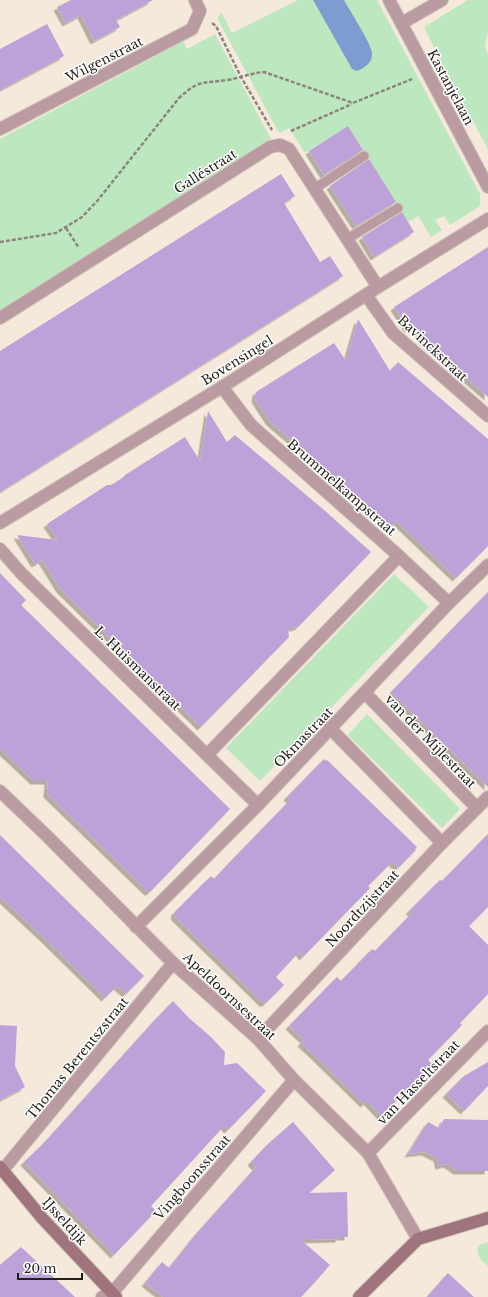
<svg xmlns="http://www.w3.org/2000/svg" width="488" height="1297" font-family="'Libre Baskerville',serif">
<defs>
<filter id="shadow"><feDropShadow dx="-3.5" dy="3.5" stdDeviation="0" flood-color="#0004"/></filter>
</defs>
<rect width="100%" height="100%" fill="#f5e9db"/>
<!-- green -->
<g fill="#bce7bf">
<path d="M 298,0 L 313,0 L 352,69 L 370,47 L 344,0 L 377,0 L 480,194 L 480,206 L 450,225 L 444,216 L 435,220 L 442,230 L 431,237 L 418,216 L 408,222 L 348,126 L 305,153 L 289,128 L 279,133 L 217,18 L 222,13 L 232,33 Z"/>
<path d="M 468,0 L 488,0 L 488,34 L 487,35 L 485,47 L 488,54 L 488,149 L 440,60 L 424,27 Z"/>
<path d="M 215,34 L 271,139 L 0,310 L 0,139 L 160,54 L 183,41 L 187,49 Z"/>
<path d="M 394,574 L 429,607 L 260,781 L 226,748 Z"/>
<path d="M 367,714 L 460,809 L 442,828 L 348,735 Z"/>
<path d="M 488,1242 L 488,1266 L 480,1259 L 477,1250 L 479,1245 Z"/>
</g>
<!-- water -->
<path fill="#7d9ccf" d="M 313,0 L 344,0 C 350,11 371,43 372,53 C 373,62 365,68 357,71 L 352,69 Z"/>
<!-- building -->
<g fill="#bda2d9" filter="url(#shadow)">
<path d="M 71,0 L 153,0 L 116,20 L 120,27 L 94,41 L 81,15 L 66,23 L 57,7 Z"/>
<path d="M 47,24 L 64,56 L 0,90 L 0,49 Z"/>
<path d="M 348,126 L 363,150 L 324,175 L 309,151 Z"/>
<path d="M 369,159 L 396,202 L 356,226 L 330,186 Z"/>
<path d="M 281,174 L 295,196 L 284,203 L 320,262 L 330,256 L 343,276 L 0,492 L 0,351 Z"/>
<path d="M 402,212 L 414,232 L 374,257 L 362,237 Z"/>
<path d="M 488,247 L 488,397 L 423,341 L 414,325 L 408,329 L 394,307 Z"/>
<path d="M 358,319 L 390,371 L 398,362 L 488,439 L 488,546 L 456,578 L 396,521 L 392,526 L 270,422 L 255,399 L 256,392 L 334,343 L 346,361 Z"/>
<path d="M 208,411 L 227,442 L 235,435 L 324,510 L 371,552 L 298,627 L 288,629 L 289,637 L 201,727 L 60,589 L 42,560 L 35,564 L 17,535 L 58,540 L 47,524 L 107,485 L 111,485 L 124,477 L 125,475 L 185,437 L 200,461 Z"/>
<path d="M 0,573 L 26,600 L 21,605 L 230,809 L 151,891 L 148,892 L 47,794 L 48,781 L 34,781 L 0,749 Z"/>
<path d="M 488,592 L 488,787 L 391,692 Z"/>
<path d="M 324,759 L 326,761 L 327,760 L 386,817 L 417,847 L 415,849 L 416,850 L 398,868 L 392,862 L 368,886 L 370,888 L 303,957 L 299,952 L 276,977 L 284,985 L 266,1003 L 265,1002 L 264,1004 L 174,916 L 175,914 L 174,913 L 211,876 L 214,879 L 230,862 L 290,800 L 287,797 Z"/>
<path d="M 488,834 L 488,907 L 469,926 L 488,945 L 488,994 L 460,1023 L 462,1025 L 428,1060 L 432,1064 L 381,1116 L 367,1101 L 364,1104 L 313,1054 L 301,1043 L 304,1040 L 289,1026 L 337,977 L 341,981 L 372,949 L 375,951 L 412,913 L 409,911 L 440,880 L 442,881 Z"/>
<path d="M 0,835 L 144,976 L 126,994 L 117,986 L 105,998 L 45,939 L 0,897 Z"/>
<path d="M 173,1001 L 189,1018 L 211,1037 L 225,1052 L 224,1065 L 237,1063 L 266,1091 L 228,1130 L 224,1126 L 151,1206 L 156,1211 L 114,1255 L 24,1162 L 44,1143 L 152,1023 Z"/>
<path d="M 0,1025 L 17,1026 L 15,1066 L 25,1087 L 0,1100 Z"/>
<path d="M 488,1062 L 488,1086 L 464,1111 L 446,1094 L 464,1076 Z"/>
<path d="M 444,1119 L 488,1120 L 488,1171 L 457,1171 L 447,1164 L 439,1166 L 437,1158 L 425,1152 L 408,1154 L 428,1122 L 439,1128 Z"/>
<path d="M 293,1122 L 335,1170 L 309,1193 L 347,1192 L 348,1237 L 339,1237 L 339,1239 L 301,1240 L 330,1265 L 316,1281 L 301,1297 L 163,1297 L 145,1283 L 162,1262 L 169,1268 L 196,1234 L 256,1167 L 251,1162 L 268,1144 Z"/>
<path d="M 21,1247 L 75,1297 L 0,1297 L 0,1265 Z"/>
<path d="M 448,1273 L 474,1297 L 427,1297 Z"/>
</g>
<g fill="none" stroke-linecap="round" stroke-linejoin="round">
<!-- lane casing -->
<g stroke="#cfc4b8" stroke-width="11">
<g id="lane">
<path d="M 314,189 L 364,156"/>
<path d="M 347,239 L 398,208"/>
</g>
</g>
<!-- street casing -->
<g stroke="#cfc4b8" stroke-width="14">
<g id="street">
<path d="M 389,0 L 488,187"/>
<path d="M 402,23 L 442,0"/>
<path d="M 0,129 L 192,29 L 200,11 L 195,0"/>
<path d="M 366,295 L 393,333 L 488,416"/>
<path d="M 0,318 L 270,147 L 280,145 L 289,149 L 378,287"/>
<path d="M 222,387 L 251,425 L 399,556 L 449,603"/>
<path d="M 0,523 L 222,387 L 378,287 L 488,219"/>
<path d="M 0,549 L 21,573 L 258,805"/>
<path d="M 365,693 L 477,808"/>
<path d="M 330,728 L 442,843"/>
<path d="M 207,755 L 399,556"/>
<path d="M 0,791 L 48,837 L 173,963 L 258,1039 L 294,1080 L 368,1153 L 418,1239"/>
<path d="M 136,927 L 258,805 L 449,603 L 488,565"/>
<path d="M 258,1039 L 442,843 L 488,797"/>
<path d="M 368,1153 L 488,1031"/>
<path d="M 2,1171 L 173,963"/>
<path d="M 102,1297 L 112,1293 L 294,1080"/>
</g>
</g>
<!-- secondary casing -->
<g stroke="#cfc4b8" stroke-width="14">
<g id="secondary">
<path d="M 0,1167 L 42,1218 L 116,1297"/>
<path d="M 359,1297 L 418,1239 L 488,1218"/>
</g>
</g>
<!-- path -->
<g stroke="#8d857c" stroke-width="2.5" stroke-dasharray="4 2" stroke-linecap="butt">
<path d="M 212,23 L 216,26 L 241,77 L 272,130"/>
<path d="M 291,131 L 352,104"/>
<path d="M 66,228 L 79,248"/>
<path d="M 0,242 L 56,233 L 82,217 L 98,200 L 179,98 C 200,79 201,84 227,80 C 240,78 251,73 264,72 L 353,103 L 412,79"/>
</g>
<!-- lane -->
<use href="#lane" stroke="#ba9ba1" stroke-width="9"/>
<!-- street -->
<use href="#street" stroke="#ba9ba1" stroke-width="12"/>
<!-- secondary -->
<use href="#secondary" stroke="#a0747d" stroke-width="12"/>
</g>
<g text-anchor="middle" stroke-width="3" stroke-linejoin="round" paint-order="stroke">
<!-- street labels -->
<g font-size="13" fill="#221e19" stroke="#fff">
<text transform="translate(104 59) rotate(-27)" y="5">Wilgenstraat</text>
<text transform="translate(451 87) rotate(62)" y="5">Kastanjelaan</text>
<text transform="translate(205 171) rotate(-32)" y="5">Galléstraat</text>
<text transform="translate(433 348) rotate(43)" y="5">Bavinckstraat</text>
<text transform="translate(237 360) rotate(-32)" y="5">Bovensingel</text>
<text transform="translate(342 487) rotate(41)" y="5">Brummelkampstraat</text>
<text transform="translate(138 668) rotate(44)" y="5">L. Huismanstraat</text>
<text transform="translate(303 737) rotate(-46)" y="5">Okmastraat</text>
<text transform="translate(431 741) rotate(46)" y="5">van der Mijlestraat</text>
<text transform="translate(362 908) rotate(-47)" y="5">Noordtzijstraat</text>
<text transform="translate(230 996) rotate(43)" y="5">Apeldoornsestraat</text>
<text transform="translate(77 1058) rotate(-51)" y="5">Thomas Berentszstraat</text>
<text transform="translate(418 1082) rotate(-46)" y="5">van Hasseltstraat</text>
<text transform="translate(192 1177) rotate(-49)" y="5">Vingboonsstraat</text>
<text transform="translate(65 1221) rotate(48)" y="5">IJsseldijk</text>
</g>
</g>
<!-- scale -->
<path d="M18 1273v6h64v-6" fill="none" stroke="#221e19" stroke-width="2"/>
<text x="24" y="1273" font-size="12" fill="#221e19" stroke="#ffffff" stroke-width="3" paint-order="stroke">20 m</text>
</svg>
